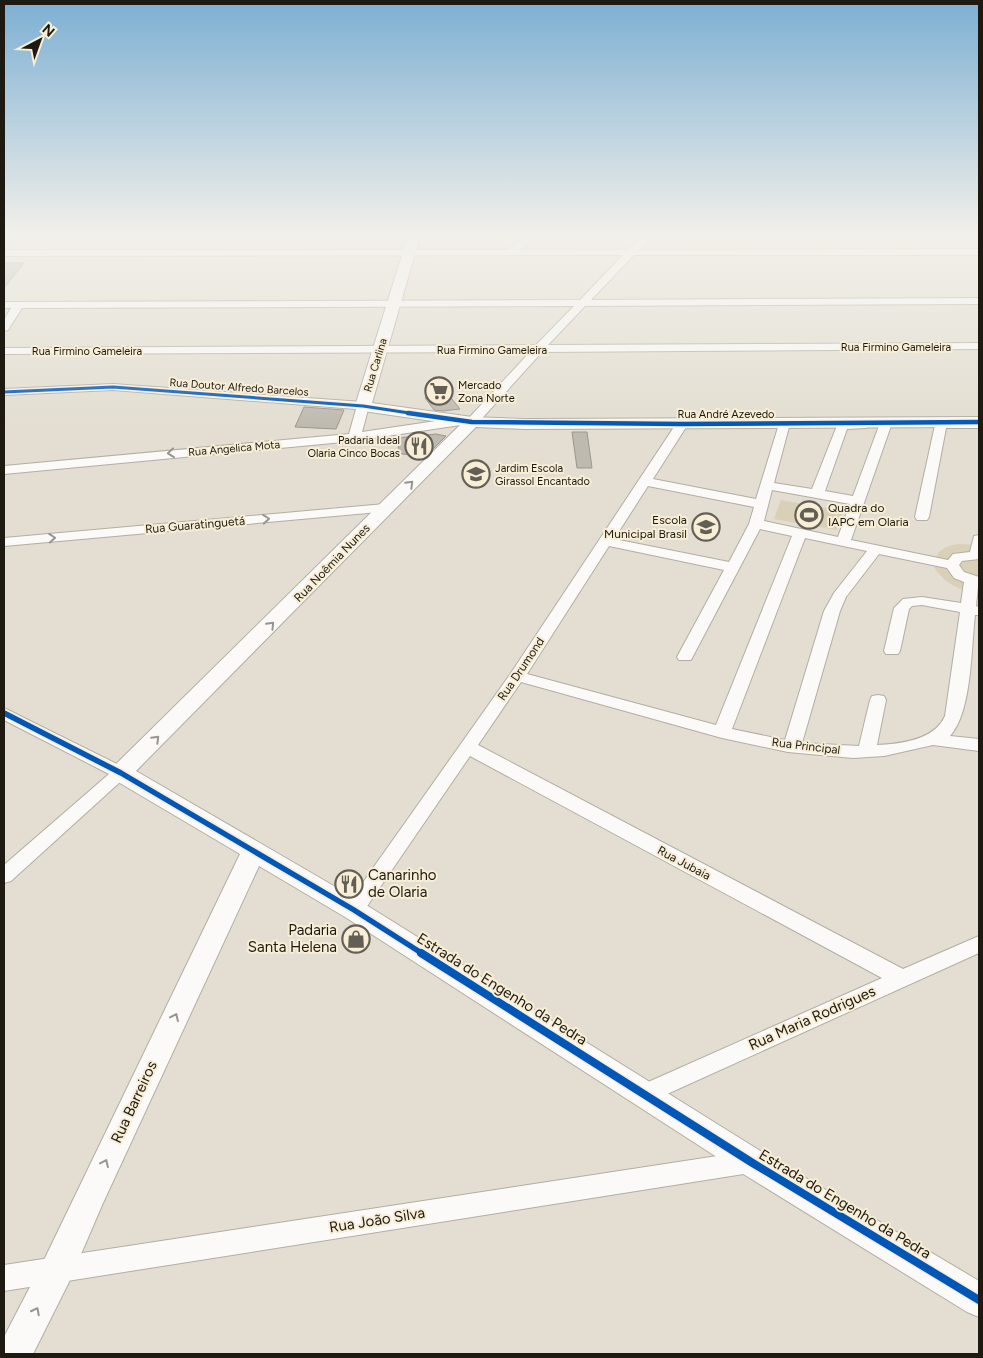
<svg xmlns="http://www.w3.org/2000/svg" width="983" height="1358" font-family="Figtree,sans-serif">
<rect width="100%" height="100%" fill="#e3ded1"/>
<!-- green -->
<g fill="#dad0b8">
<path d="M 781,500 L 843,511 L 837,530 L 774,519 Z"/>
<path d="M 958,544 L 979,545 L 979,593 C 959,591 944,583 933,566 C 936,551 944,546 958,544 Z"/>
</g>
<!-- building -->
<g fill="#bfbab0" stroke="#9b978d">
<path d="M 4,263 L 24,263 L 4,288 Z"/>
<path d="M 439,383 L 460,409 L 443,411 L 434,410 L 425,398 Z"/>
<path d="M 304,407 L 344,410 L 336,429 L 295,427 Z"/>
<path d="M 572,432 L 587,432 L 592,468 L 577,468 Z"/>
<path d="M 436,434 L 446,436 L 423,459 L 415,459 L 413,455 L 402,454 L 399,451 L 397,438 Z"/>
</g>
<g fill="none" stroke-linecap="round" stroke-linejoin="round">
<!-- minor casing -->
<g stroke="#b2aea3" stroke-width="2">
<g id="minor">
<path d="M 526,236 L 536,236 L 520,250 L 629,250 L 642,236 L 651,236 L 639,250 L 979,249 L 979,255 L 634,255 L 591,300 L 979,298 L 979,304 L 585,306 L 548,345 L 979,343 L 979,349 L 542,352 L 476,425 L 467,424 L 354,441 L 4,474 L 4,466 L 349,434 L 356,409 L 113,390 L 4,395 L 4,389 L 113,384 L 363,402 L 369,406 L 362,432 L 463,417 L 468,419 L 530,352 L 4,354 L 4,348 L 536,345 L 574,306 L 22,308 L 8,330 L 4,331 L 4,320 L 11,308 L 4,308 L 4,302 L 580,300 L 623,255 L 4,256 L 4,250 L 508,250 Z"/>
<path d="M 886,419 L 892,423 L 851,540 L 948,560 L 953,554 L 970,552 L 974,536 L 979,535 L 979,559 L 962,561 L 959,565 L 964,572 L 979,577 L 976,606 L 979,607 L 979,615 L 975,615 C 971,648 972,712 950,736 L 979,739 L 979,751 L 933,745 L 884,756 L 853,758 L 788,752 L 722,738 L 521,682 L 478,745 L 903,969 L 979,936 L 979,953 L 645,1104 L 637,1101 L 634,1094 L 637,1087 L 882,978 L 470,756 L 361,915 L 354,918 L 347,915 L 344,910 L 347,905 L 511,673 L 678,421 L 682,420 L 688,424 L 653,479 L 756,499 L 779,424 L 787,424 L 789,427 L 774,483 L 812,489 L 838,423 L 866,422 L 868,425 L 866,428 L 847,429 L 825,491 L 853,496 L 880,423 ZM 648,486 L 754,507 L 749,524 L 729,562 L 614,539 ZM 772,490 L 850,504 L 838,537 L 764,521 ZM 760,529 L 792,536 L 716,725 L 527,674 L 609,546 L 724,570 L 677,657 L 679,660 L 691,660 ZM 805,538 L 867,551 L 834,593 L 824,611 L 785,740 L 732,729 ZM 879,554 L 947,568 L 954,578 L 964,582 L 961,603 L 922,597 L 903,599 L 894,608 L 884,651 L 886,654 L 898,654 L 900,651 L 909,609 L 912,606 L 922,605 L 960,612 L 945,716 C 935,740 900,744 877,745 L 886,700 L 884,696 L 878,695 L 872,696 L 870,700 L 859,746 L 802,743 L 840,611 L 846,597 Z"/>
<path d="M 979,420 L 979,428 L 946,428 L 929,517 L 927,520 L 917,520 L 915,517 L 935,425 L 941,421 Z"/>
<path d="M 385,504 L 390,505 L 392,508 L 390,511 L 4,546 L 4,538 Z"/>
<path d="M 4,708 L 127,769 L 130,773 L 11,881 L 4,883 L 4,865 L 109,774 L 4,720 Z"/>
<path d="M 750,1151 L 759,1154 L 762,1162 L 759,1170 L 750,1173 L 4,1291 L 4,1265 Z"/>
</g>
</g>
<!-- tertiary casing -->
<g stroke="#b2aea3" stroke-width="2">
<path id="tertiary" d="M 408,236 L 420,236 L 372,403 L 472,417 L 524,419 L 979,417 L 979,427 L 524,429 L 476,427 L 136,771 L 363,903 L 762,1152 L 979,1281 L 979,1317 L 967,1312 L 740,1172 L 345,917 L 259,866 L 103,1203 L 69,1282 L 33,1354 L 4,1354 L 4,1337 L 45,1258 L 240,854 L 113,779 L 109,773 L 113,767 L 460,425 L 363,411 L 358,409 L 355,406 Z"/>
</g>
<!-- minor -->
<use href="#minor" fill="#fbfaf8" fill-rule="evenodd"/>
<!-- tertiary -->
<use href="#tertiary" fill="#fbfaf8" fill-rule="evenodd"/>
<!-- cycleway-far3 casing -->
<g stroke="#f8eed6" stroke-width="5">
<path id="cycleway-far3" d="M 4,392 L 113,387 L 363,406 L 416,414"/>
</g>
<!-- cycleway-far2 casing -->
<g stroke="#f8eed6" stroke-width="7">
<path id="cycleway-far2" d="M 408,413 L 472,422 L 682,424 L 979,422"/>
</g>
<!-- cycleway-far1 casing -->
<g stroke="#f8eed6" stroke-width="9">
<path id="cycleway-far1" d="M 4,713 L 121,773 L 354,910 L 423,954"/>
</g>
<!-- cycleway casing -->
<g stroke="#f8eed6" stroke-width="11">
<path id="cycleway" d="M 421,953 L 751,1162 L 979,1300"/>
</g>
<!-- cycleway-far3 -->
<use href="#cycleway-far3" stroke="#0057b8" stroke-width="3"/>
<!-- cycleway-far2 -->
<use href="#cycleway-far2" stroke="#0057b8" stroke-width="4.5"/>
<!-- cycleway-far1 -->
<use href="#cycleway-far1" stroke="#0057b8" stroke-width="5.5"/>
<!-- cycleway -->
<use href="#cycleway" stroke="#0057b8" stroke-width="8"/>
</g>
<!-- one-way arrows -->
<defs><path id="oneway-chevron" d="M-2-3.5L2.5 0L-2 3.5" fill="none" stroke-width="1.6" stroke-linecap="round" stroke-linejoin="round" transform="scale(1.25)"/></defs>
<g stroke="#989590">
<use href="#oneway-chevron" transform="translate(171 453) rotate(174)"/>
<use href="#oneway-chevron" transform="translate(410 484) rotate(-45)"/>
<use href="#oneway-chevron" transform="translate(266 519) rotate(-5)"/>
<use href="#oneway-chevron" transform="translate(52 538) rotate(-5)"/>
<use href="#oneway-chevron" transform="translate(271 625) rotate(-46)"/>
<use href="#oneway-chevron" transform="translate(156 739) rotate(-45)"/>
<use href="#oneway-chevron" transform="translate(175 1017) rotate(-65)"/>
<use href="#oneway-chevron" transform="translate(105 1163) rotate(-65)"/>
<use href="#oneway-chevron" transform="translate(36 1311) rotate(-63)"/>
</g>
<!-- sky -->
<linearGradient id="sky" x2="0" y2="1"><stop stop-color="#7cafd3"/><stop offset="0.55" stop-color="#f2f0ea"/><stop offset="1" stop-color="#f2f0ea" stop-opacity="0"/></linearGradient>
<rect width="983" height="426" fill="url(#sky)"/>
<!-- icons -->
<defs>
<g id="supermarket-ring" transform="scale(1.4375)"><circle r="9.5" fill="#f8eed6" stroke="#635f55" stroke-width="1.5"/><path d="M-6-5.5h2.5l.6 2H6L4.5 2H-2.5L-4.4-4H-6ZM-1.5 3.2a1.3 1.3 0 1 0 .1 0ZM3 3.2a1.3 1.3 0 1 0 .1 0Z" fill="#635f55"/></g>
<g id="restaurant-ring" transform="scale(1.4375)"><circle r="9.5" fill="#f8eed6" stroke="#635f55" stroke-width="1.5"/><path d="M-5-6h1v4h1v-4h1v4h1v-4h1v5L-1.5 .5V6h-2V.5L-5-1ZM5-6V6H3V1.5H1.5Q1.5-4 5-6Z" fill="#635f55"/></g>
<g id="school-ring" transform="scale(1.4375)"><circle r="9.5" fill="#f8eed6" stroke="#635f55" stroke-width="1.5"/><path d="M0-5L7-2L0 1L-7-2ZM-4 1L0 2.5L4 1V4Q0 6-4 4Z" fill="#635f55"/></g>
<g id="stadium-ring" transform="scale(1.4375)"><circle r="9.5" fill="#f8eed6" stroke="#635f55" stroke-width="1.5"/><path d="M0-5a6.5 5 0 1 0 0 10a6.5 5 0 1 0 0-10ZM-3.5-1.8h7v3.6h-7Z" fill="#635f55"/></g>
<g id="shop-ring" transform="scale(1.4375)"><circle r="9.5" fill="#f8eed6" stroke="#635f55" stroke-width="1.5"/><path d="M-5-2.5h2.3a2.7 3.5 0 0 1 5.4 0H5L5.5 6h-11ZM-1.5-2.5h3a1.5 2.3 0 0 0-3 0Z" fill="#635f55"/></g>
</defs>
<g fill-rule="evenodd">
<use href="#supermarket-ring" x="439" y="391"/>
<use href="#restaurant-ring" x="419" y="446"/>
<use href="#school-ring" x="476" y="474"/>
<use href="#stadium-ring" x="809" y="515"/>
<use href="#school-ring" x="706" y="527"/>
<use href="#restaurant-ring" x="349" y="884"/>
<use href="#shop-ring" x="356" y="939"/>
</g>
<g text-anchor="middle" stroke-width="4" stroke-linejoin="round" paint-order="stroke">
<!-- far-street labels -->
<g font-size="11" fill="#1e1a12" stroke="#f8eed6">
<text x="896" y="351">Rua Firmino Gameleira</text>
<text x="492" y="354">Rua Firmino Gameleira</text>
<text x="87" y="355">Rua Firmino Gameleira</text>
<text transform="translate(375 365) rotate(-73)" y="4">Rua Carlina</text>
<text transform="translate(239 387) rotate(4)" y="4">Rua Doutor Alfredo Barcelos</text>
<text x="726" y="418">Rua André Azevedo</text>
<text transform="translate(234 448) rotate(-5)" y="4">Rua Angelica Mota</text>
</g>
<!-- far-poi labels -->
<g font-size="11" fill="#1e1a12" stroke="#f8eed6" text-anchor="start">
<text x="458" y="389">Mercado<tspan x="458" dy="13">Zona Norte</tspan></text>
<text x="400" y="444" text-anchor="end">Padaria Ideal<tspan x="400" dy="13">Olaria Cinco Bocas</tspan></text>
<text x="495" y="472">Jardim Escola<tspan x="495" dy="13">Girassol Encantado</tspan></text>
</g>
<!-- poi labels -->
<g font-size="12" fill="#1e1a12" stroke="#f8eed6" text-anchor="start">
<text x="828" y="512">Quadra do<tspan x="828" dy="14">IAPC em Olaria</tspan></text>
<text x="687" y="524" text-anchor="end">Escola<tspan x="687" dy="14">Municipal Brasil</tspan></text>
</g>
<!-- street labels -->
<g font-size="12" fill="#1e1a12" stroke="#f8eed6">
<text transform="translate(195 525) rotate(-5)" y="4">Rua Guaratinguetá</text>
<text transform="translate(332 563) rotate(-46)" y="4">Rua Noêmia Nunes</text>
<text transform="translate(521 669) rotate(-56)" y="4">Rua Drumond</text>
<text transform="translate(806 746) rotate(7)" y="4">Rua Principal</text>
<text transform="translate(684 863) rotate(28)" y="4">Rua Jubaia</text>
</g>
<!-- near-poi labels -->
<g font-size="15" fill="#1e1a12" stroke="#f8eed6" text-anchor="start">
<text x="368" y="880">Canarinho<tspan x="368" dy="17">de Olaria</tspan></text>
<text x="337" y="935" text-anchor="end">Padaria<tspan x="337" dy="17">Santa Helena</tspan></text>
</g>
<!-- near-street labels -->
<g font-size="15" fill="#1e1a12" stroke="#f8eed6">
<text transform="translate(502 989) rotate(32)" y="5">Estrada do Engenho da Pedra</text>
<text transform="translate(812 1018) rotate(-24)" y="5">Rua Maria Rodrigues</text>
<text transform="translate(134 1102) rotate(-65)" y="5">Rua Barreiros</text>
<text transform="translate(845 1204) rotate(31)" y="5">Estrada do Engenho da Pedra</text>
<text transform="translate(377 1220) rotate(-9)" y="5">Rua João Silva</text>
</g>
</g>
<!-- border -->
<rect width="983" height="1358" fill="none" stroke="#1e1a12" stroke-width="10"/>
<!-- north arrow -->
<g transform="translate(40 40) rotate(41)" stroke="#f8eed6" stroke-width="4" paint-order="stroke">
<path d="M0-4L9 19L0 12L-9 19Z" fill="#1e1a12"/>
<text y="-8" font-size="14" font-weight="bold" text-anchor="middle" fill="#1e1a12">N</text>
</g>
</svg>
